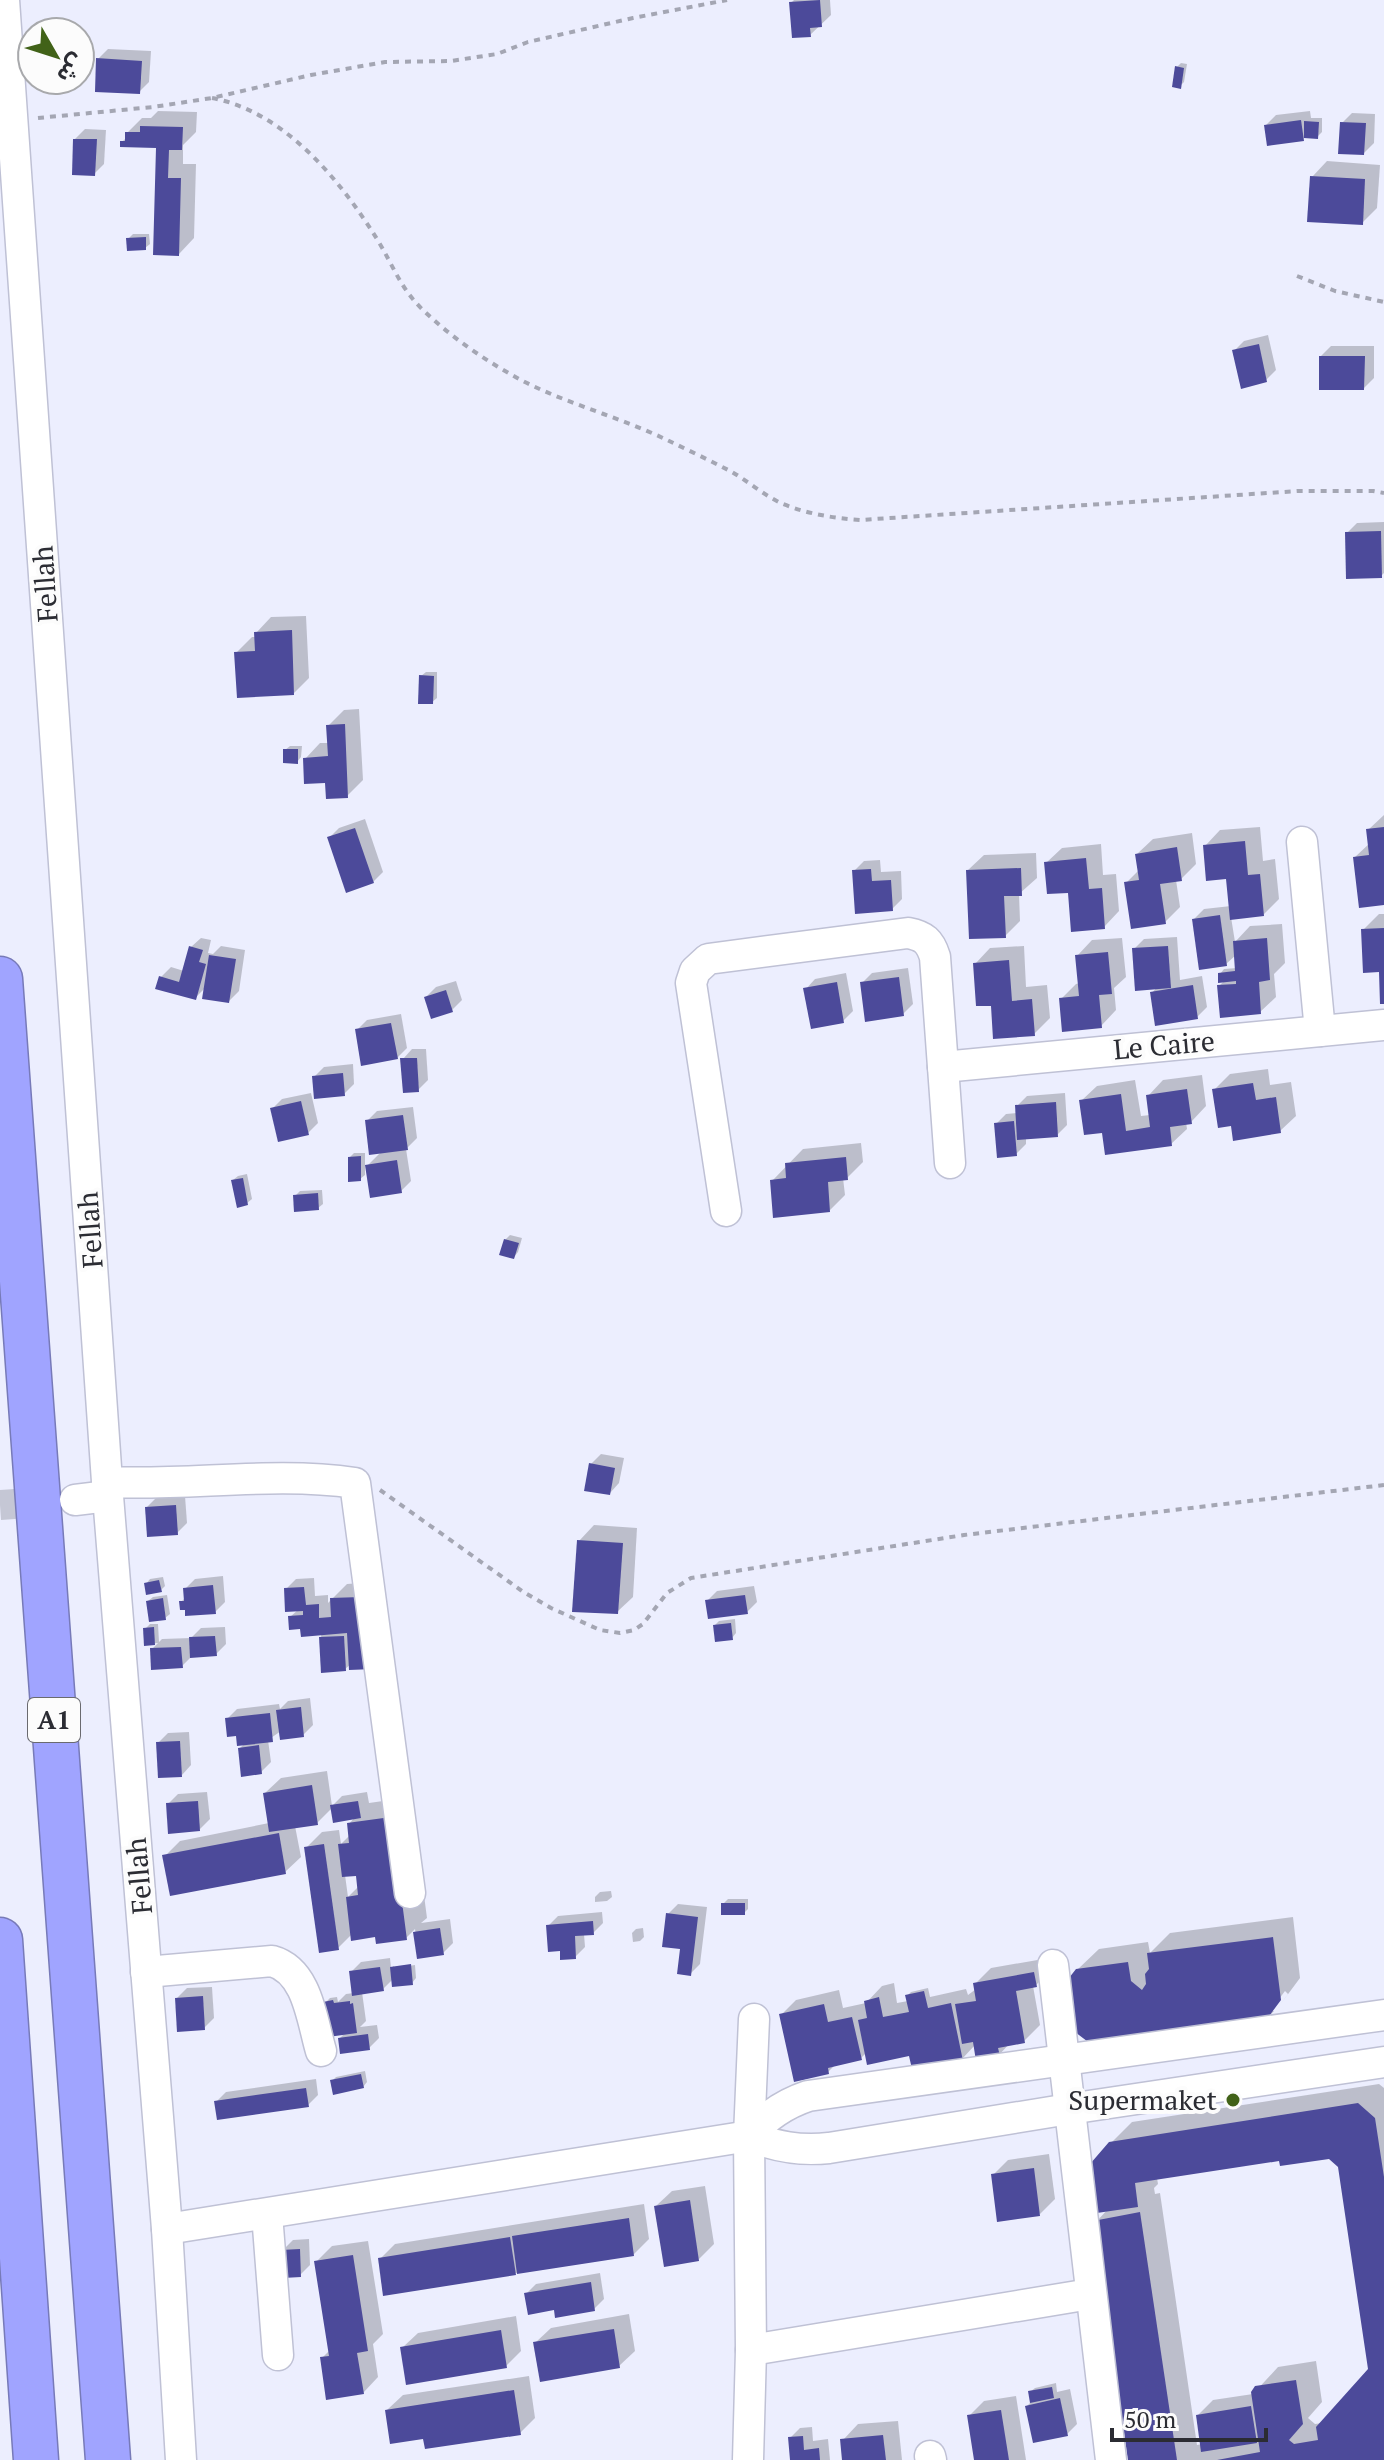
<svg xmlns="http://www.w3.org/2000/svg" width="1384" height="2460" font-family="'PT Serif','Noto Sans Arabic',serif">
<rect width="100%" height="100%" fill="#eceefe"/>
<!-- shadow -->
<g fill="#0003" fill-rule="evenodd">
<path d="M 794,0 L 830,0 L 831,15 L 810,35 L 791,3 Z"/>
<path d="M 108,49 L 151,51 L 149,82 L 139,92 L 98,59 Z"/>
<path d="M 1181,63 L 1187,64 L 1184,82 L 1180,86 L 1177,67 Z"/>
<path d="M 158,111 L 197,112 L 196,132 L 183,145 L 183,164 L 196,164 L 194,238 L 179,254 L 158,146 L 122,142 L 127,137 L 127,133 L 142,118 L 151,118 Z"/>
<path d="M 1310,111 L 1311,118 L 1322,118 L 1322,132 L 1317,137 L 1305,137 L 1303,139 L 1266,125 L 1276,115 Z"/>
<path d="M 1352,113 L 1375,114 L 1374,143 L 1364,153 L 1342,123 Z"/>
<path d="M 85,129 L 106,130 L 104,164 L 94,174 L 75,139 Z"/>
<path d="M 1327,161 L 1380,165 L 1377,208 L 1362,223 L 1312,177 Z"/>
<path d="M 133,234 L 149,234 L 150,244 L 145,248 L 128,239 Z"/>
<path d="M 1268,335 L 1276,370 L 1266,380 L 1234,351 L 1244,341 Z"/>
<path d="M 1331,346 L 1374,346 L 1374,378 L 1364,388 L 1321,356 Z"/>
<path d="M 1384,522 L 1384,573 L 1381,576 L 1347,533 L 1357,523 Z"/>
<path d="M 306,616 L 309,678 L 294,693 L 236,653 L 252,637 L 256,637 L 256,633 L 271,617 Z"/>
<path d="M 426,672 L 437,672 L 437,698 L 432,702 L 421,676 Z"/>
<path d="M 359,709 L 363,780 L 347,796 L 327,781 L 305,759 L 320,743 L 329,743 L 328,726 L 344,710 Z"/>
<path d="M 290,746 L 302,746 L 301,757 L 297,762 L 285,750 Z"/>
<path d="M 1384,815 L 1384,903 L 1355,857 L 1370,843 L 1368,830 Z"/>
<path d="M 365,819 L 383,872 L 373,882 L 329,838 L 339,828 Z"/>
<path d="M 1260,827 L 1263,861 L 1275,859 L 1279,899 L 1263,915 L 1231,917 L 1235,942 L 1250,926 L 1282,924 L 1285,963 L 1274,974 L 1276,997 L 1260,1012 L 1219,986 L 1225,980 L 1220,974 L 1224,969 L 1237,968 L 1236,955 L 1226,964 L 1194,919 L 1204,909 L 1231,906 L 1228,877 L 1205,846 L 1220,830 Z"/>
<path d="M 1192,833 L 1196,864 L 1181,879 L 1176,880 L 1180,907 L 1165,922 L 1126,883 L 1139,870 L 1137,854 L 1153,839 Z"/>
<path d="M 1101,844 L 1103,875 L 1116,874 L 1119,911 L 1104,927 L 1046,863 L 1062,848 Z"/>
<path d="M 1036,853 L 1037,878 L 1019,894 L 1020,921 L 1005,936 L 968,870 L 984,855 Z"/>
<path d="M 880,860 L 881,872 L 901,871 L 902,899 L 892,909 L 854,871 L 864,861 Z"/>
<path d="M 1379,914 L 1384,914 L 1384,1002 L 1381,970 L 1363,930 Z"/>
<path d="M 1177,937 L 1180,980 L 1202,976 L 1207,1007 L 1197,1017 L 1152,993 L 1157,987 L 1134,949 L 1144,939 Z"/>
<path d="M 201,938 L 211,940 L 208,953 L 213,954 L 221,946 L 245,950 L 239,991 L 229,1001 L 206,987 L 195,998 L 161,977 L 171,967 L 184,971 L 191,947 Z"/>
<path d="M 1122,938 L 1126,977 L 1114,988 L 1116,1010 L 1101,1026 L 1061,999 L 1076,984 L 1080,983 L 1077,956 L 1092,940 Z"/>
<path d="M 1024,946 L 1026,987 L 1047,985 L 1050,1018 L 1034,1034 L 993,1003 L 975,964 L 990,948 Z"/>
<path d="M 908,968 L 913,1004 L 903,1014 L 862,983 L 872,973 Z"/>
<path d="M 846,973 L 853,1011 L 843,1021 L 806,989 L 815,979 Z"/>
<path d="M 456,981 L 462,1000 L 452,1010 L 426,997 L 436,987 Z"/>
<path d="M 401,1014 L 407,1048 L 397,1058 L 357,1030 L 367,1020 Z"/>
<path d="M 412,1049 L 426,1049 L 428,1080 L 418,1090 L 403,1059 Z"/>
<path d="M 353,1064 L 354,1084 L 344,1094 L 314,1077 L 324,1067 Z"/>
<path d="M 1268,1069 L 1270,1085 L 1291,1082 L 1296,1116 L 1280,1131 L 1232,1123 L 1214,1090 L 1230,1074 Z"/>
<path d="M 1202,1075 L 1206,1106 L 1191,1122 L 1186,1122 L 1187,1129 L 1171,1144 L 1103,1131 L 1081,1101 L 1097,1086 L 1135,1080 L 1141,1116 L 1150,1115 L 1148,1096 L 1163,1080 Z"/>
<path d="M 311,1093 L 318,1123 L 308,1133 L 272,1109 L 282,1099 Z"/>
<path d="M 1065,1093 L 1067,1125 L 1057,1135 L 1026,1138 L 1026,1144 L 1016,1154 L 996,1124 L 1006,1114 L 1017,1113 L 1017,1106 L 1027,1096 Z"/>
<path d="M 413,1107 L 417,1138 L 406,1149 L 411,1181 L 401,1191 L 367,1166 L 382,1151 L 367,1121 L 377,1111 Z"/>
<path d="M 861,1143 L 863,1162 L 847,1178 L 843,1178 L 845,1195 L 830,1210 L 772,1181 L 803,1149 Z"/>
<path d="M 354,1153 L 365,1153 L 365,1175 L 360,1179 L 350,1157 Z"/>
<path d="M 247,1174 L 252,1199 L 247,1203 L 233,1180 L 238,1176 Z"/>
<path d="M 322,1190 L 323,1204 L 318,1208 L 295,1196 L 300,1191 Z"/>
<path d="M 510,1235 L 522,1238 L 518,1252 L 514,1257 L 505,1240 Z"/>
<path d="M 601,1454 L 624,1458 L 619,1483 L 610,1493 L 591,1464 Z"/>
<path d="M 185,1496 L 187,1523 L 177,1533 L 147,1507 L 157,1497 Z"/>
<path d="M 594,1525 L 637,1528 L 633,1597 L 617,1612 L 579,1541 Z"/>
<path d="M 223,1576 L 225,1602 L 215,1612 L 187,1608 L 181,1602 L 186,1597 L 185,1589 L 195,1579 Z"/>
<path d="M 163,1577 L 165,1586 L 161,1590 L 146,1584 L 150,1579 Z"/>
<path d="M 314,1578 L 315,1596 L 328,1595 L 328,1603 L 347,1584 L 375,1582 L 351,1664 L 345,1669 L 323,1671 L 321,1633 L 302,1627 L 290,1617 L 299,1609 L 286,1589 L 296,1579 Z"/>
<path d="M 754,1586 L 757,1602 L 747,1612 L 707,1601 L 717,1591 Z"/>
<path d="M 167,1595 L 170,1614 L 165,1618 L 148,1601 L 153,1597 Z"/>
<path d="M 735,1619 L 736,1633 L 732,1638 L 715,1625 L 719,1621 Z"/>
<path d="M 150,1624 L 158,1624 L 159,1642 L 162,1639 L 191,1638 L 201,1628 L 225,1627 L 226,1644 L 216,1654 L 192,1656 L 182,1666 L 152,1649 L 158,1643 L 146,1644 L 145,1629 Z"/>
<path d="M 310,1698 L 313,1725 L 303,1735 L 281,1731 L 268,1740 L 271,1762 L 261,1772 L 240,1748 L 245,1743 L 227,1719 L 237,1709 L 279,1704 L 280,1709 L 288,1701 Z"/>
<path d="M 189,1732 L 191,1765 L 182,1775 L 158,1743 L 168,1733 Z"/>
<path d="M 327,1771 L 332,1806 L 342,1796 L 367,1792 L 369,1803 L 411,1797 L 427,1918 L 421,1923 L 450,1919 L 453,1943 L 443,1953 L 419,1957 L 415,1929 L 406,1938 L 352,1934 L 338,1948 L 306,1848 L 322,1832 L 339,1830 L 341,1844 L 350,1835 L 349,1824 L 355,1817 L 333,1807 L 317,1823 L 295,1826 L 301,1857 L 285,1872 L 165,1856 L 180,1841 L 269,1823 L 265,1793 L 281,1778 ZM 357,1873 L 359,1886 L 348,1897 L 345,1875 Z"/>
<path d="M 207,1792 L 210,1819 L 200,1829 L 168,1804 L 178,1794 Z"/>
<path d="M 611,1891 L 612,1897 L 607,1901 L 595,1902 L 595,1897 L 600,1892 Z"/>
<path d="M 728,1899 L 748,1899 L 748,1909 L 744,1913 L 723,1904 Z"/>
<path d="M 678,1904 L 707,1907 L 700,1964 L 690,1974 L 683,1947 L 668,1914 Z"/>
<path d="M 602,1912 L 603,1923 L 593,1933 L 584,1934 L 585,1947 L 575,1957 L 562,1949 L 548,1926 L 558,1916 Z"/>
<path d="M 1293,1917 L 1300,1978 L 1277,2009 L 1288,1994 L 1285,1991 L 1270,2011 L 1274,2011 L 1257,2029 L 1077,1970 L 1099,1949 L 1148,1942 L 1150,1953 L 1170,1933 Z"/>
<path d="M 643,1928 L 644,1937 L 640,1941 L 633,1942 L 632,1933 L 636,1929 Z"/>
<path d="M 390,1958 L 391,1968 L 394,1966 L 394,1968 L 415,1965 L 416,1978 L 412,1983 L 393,1979 L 383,1989 L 362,1992 L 366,2021 L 360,2027 L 377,2025 L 379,2038 L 369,2048 L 340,2038 L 346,2032 L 325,2003 L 330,1998 L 337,1997 L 338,2002 L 346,1994 L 354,1993 L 351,1972 L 361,1962 Z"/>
<path d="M 1049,1958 L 1051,1970 L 1036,1985 L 1033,1986 L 1040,2025 L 1024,2041 L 1010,2043 L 999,2055 L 975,2045 L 962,2059 L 911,2054 L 866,2053 L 861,2058 L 836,2064 L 828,2072 L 781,2015 L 796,2000 L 839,1990 L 843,2008 L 866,2003 L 882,1986 L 894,1983 L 897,2003 L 908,2001 L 907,1996 L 911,1992 L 928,1988 L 930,1997 L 966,1989 L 968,1995 L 976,1989 L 975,1984 L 991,1968 Z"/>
<path d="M 212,1987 L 214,2018 L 204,2028 L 177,1998 L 187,1988 Z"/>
<path d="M 365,2071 L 367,2082 L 363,2087 L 332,2081 L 336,2077 Z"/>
<path d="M 316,2079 L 318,2095 L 308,2105 L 216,2102 L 226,2092 Z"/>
<path d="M 1379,2084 L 1384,2088 L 1384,2460 L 1130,2460 L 1096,2222 L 1108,2209 L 1111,2143 L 1132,2122 ZM 1329,2157 L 1340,2166 L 1370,2370 L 1322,2423 L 1315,2424 L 1308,2418 L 1322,2402 L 1316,2361 L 1278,2367 L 1253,2394 L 1213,2400 L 1198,2415 L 1202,2444 L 1197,2445 L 1160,2193 L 1155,2194 L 1154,2188 L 1158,2184 L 1157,2178 L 1281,2159 Z"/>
<path d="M 1049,2154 L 1055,2199 L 1040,2214 L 993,2175 L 1008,2160 Z"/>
<path d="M 705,2186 L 714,2244 L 698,2260 L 656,2206 L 672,2191 Z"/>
<path d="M 644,2204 L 649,2239 L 634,2254 L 385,2294 L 380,2259 L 395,2244 Z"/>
<path d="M 309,2239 L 310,2265 L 300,2275 L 283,2250 L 293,2240 Z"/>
<path d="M 368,2241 L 383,2334 L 373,2344 L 378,2377 L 363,2393 L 322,2358 L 330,2350 L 316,2262 L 332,2246 Z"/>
<path d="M 600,2273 L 604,2299 L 594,2309 L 556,2308 L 526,2294 L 536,2284 Z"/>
<path d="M 629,2314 L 635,2351 L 619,2366 L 535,2343 L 551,2328 Z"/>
<path d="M 516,2316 L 521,2351 L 506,2366 L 402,2348 L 418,2333 Z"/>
<path d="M 529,2376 L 535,2418 L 520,2433 L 425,2437 L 387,2410 L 403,2395 Z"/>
<path d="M 1056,2383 L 1057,2392 L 1070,2389 L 1077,2424 L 1067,2434 L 1027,2406 L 1032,2401 L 1030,2392 L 1035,2388 Z"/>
<path d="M 1016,2396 L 1026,2460 L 976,2460 L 969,2416 L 984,2401 Z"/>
<path d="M 898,2421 L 902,2460 L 844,2460 L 843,2440 L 858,2424 Z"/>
<path d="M 812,2427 L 813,2441 L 828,2439 L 830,2460 L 792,2460 L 790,2438 L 800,2428 Z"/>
</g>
<!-- building -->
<g fill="#4c4a9a">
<path d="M 820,0 L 822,27 L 810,28 L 811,37 L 792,38 L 789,2 Z"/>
<path d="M 96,58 L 142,61 L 140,94 L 95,92 Z"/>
<path d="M 1175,66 L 1184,68 L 1181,89 L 1172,87 Z"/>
<path d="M 1301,120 L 1304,141 L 1267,146 L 1264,125 Z"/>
<path d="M 1304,121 L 1319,122 L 1318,139 L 1304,138 Z"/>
<path d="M 1340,122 L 1366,123 L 1364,155 L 1338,154 Z"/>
<path d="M 140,126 L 183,127 L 182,150 L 169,150 L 168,178 L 181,178 L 179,256 L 153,255 L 156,148 L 120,147 L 120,141 L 125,141 L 125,132 L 140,132 Z"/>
<path d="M 73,139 L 97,139 L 95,176 L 72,175 Z"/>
<path d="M 1310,176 L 1365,179 L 1363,225 L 1307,222 Z"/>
<path d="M 146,237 L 146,250 L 127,251 L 126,238 Z"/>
<path d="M 1259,344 L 1267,382 L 1241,389 L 1232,350 Z"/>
<path d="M 1319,356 L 1365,356 L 1364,390 L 1319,390 Z"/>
<path d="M 1381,531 L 1382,578 L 1346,579 L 1345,532 Z"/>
<path d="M 292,630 L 294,695 L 237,698 L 234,652 L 255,651 L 254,632 Z"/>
<path d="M 419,675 L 434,676 L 433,704 L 418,704 Z"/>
<path d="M 345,724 L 348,798 L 326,799 L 325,783 L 304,784 L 303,758 L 328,756 L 326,725 Z"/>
<path d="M 283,749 L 298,749 L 298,764 L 283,763 Z"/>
<path d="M 1384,827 L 1384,905 L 1359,908 L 1353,857 L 1369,855 L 1366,829 Z"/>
<path d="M 355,828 L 374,883 L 346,893 L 327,837 Z"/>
<path d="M 1245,841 L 1248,875 L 1260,874 L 1264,916 L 1230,920 L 1226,879 L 1206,881 L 1203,845 Z"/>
<path d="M 1177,847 L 1182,881 L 1160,884 L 1166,924 L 1131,929 L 1124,882 L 1139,880 L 1135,854 Z"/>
<path d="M 1086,858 L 1089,889 L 1102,888 L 1105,929 L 1071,932 L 1068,893 L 1047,894 L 1044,862 Z"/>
<path d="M 1021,868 L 1022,896 L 1004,896 L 1006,938 L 969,939 L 966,870 Z"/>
<path d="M 871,869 L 872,881 L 891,880 L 893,911 L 855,914 L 852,870 Z"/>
<path d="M 1220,915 L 1227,966 L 1199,970 L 1192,919 Z"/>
<path d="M 1384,928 L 1384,1004 L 1380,1004 L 1379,972 L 1363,973 L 1361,929 Z"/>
<path d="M 1267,938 L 1270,980 L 1259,982 L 1261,1014 L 1220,1018 L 1217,985 L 1236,984 L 1236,981 L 1218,983 L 1218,973 L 1235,971 L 1233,941 Z"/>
<path d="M 189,946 L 203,950 L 199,962 L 206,964 L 196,1000 L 155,989 L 159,976 L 179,982 Z"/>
<path d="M 1168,946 L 1171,988 L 1135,991 L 1132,948 Z"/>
<path d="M 1108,952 L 1112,994 L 1099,995 L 1102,1028 L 1062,1032 L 1059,998 L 1079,996 L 1075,955 Z"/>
<path d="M 209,955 L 236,959 L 229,1003 L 202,999 Z"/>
<path d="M 1009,960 L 1012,1001 L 1032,999 L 1035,1036 L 993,1039 L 991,1006 L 976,1006 L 973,963 Z"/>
<path d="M 899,977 L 904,1016 L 865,1022 L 860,982 Z"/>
<path d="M 837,982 L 844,1023 L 811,1029 L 803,988 Z"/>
<path d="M 1193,985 L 1198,1019 L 1155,1026 L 1150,992 Z"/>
<path d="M 446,990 L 453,1012 L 431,1019 L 424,997 Z"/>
<path d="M 391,1023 L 398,1059 L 361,1066 L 355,1029 Z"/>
<path d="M 400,1058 L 417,1058 L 419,1092 L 403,1093 Z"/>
<path d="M 343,1073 L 345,1096 L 314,1099 L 312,1076 Z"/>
<path d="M 1253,1083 L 1256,1100 L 1276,1097 L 1281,1133 L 1233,1141 L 1231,1126 L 1218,1128 L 1212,1089 Z"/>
<path d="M 1187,1089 L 1192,1124 L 1170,1127 L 1172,1146 L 1105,1155 L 1102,1133 L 1084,1135 L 1079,1100 L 1121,1094 L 1126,1131 L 1150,1127 L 1146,1095 Z"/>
<path d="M 301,1101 L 309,1135 L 278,1142 L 270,1108 Z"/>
<path d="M 1056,1102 L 1058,1137 L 1017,1140 L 1015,1105 Z"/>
<path d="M 403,1115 L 408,1150 L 369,1155 L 365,1120 Z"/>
<path d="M 1014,1121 L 1017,1156 L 997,1158 L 994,1123 Z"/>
<path d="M 361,1156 L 361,1181 L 348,1182 L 348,1157 Z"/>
<path d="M 846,1157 L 848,1180 L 828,1182 L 830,1212 L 773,1218 L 770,1180 L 786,1178 L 785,1163 Z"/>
<path d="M 397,1160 L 402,1193 L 370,1198 L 365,1165 Z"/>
<path d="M 243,1178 L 248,1205 L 237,1208 L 231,1180 Z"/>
<path d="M 318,1193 L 319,1210 L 294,1212 L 293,1195 Z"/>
<path d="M 504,1239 L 519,1243 L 514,1259 L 499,1255 Z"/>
<path d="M 589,1463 L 615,1468 L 610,1495 L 584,1491 Z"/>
<path d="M 176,1505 L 178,1535 L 147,1537 L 145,1507 Z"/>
<path d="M 577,1540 L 623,1543 L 618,1614 L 572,1612 Z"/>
<path d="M 159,1580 L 162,1592 L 146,1595 L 144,1583 Z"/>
<path d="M 213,1585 L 216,1614 L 185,1616 L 185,1610 L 180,1610 L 179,1601 L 184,1601 L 183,1588 Z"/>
<path d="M 304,1587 L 306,1605 L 319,1604 L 319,1618 L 331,1617 L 330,1598 L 361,1597 L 374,1669 L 349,1670 L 347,1633 L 301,1637 L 300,1629 L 289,1630 L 288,1616 L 303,1615 L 303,1611 L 285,1612 L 284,1588 Z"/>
<path d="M 745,1595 L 748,1614 L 708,1619 L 705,1600 Z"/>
<path d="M 163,1598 L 166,1620 L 149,1622 L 146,1601 Z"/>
<path d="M 731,1623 L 733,1640 L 715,1642 L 713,1625 Z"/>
<path d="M 154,1627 L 155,1645 L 144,1646 L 143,1628 Z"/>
<path d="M 215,1636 L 217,1656 L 190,1658 L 189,1637 Z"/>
<path d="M 344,1636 L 346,1671 L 321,1673 L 319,1637 Z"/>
<path d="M 181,1647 L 183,1668 L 151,1670 L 150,1648 Z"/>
<path d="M 301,1707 L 304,1737 L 280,1740 L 276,1710 Z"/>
<path d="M 270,1713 L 273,1742 L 237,1746 L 236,1736 L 227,1737 L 225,1718 Z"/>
<path d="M 180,1741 L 182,1777 L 158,1778 L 156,1742 Z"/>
<path d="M 259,1745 L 262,1774 L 241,1777 L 238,1748 Z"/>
<path d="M 312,1785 L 318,1825 L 269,1832 L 263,1793 Z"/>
<path d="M 198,1801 L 200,1831 L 168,1834 L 166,1803 Z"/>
<path d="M 358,1801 L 361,1818 L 333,1823 L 330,1805 Z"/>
<path d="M 391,1817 L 407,1940 L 376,1944 L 375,1937 L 351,1941 L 346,1897 L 358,1895 L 356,1876 L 342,1877 L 338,1844 L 349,1843 L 347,1823 Z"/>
<path d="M 279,1833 L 286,1874 L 170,1896 L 162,1855 Z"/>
<path d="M 324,1844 L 339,1950 L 319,1953 L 304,1847 Z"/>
<rect x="721" y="1903" width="24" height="12"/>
<path d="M 666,1913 L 698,1917 L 691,1976 L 677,1974 L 680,1949 L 662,1947 Z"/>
<path d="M 593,1921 L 594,1935 L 575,1936 L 576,1959 L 560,1960 L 560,1951 L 548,1952 L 546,1925 Z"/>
<path d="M 440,1928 L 444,1955 L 417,1959 L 413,1932 Z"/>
<path d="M 1273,1937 L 1281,2000 L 1258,2031 L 1100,2051 L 1075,2032 L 1069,1978 L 1076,1969 L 1128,1962 L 1131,1981 L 1142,1990 L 1146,1984 L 1145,1974 L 1149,1969 L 1147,1953 Z"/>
<path d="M 411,1964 L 413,1985 L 392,1987 L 390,1967 Z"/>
<path d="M 380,1967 L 384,1991 L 352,1996 L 349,1971 Z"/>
<path d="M 1034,1972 L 1037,1987 L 1016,1991 L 1025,2043 L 998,2048 L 1000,2056 L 976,2061 L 973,2042 L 962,2044 L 955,2004 L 976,2001 L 973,1983 Z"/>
<path d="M 924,1991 L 928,2008 L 951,2003 L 963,2061 L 912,2069 L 909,2056 L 867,2065 L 858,2020 L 867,2018 L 864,2001 L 879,1997 L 883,2017 L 909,2012 L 905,1995 Z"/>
<path d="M 203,1996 L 205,2030 L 177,2032 L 175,1998 Z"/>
<path d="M 333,2000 L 334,2003 L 350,2001 L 350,2004 L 353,2003 L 357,2033 L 328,2037 L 323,2002 Z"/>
<path d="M 824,2004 L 828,2022 L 852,2017 L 862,2060 L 828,2068 L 829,2074 L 794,2082 L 779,2014 Z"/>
<path d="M 368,2034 L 370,2050 L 340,2054 L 338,2038 Z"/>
<path d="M 361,2074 L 364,2088 L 333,2095 L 330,2080 Z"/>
<path d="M 306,2088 L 309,2107 L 217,2120 L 214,2101 Z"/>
<path d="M 1358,2103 L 1375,2118 L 1384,2177 L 1384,2460 L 1217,2460 L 1260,2452 L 1251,2392 L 1255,2386 L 1296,2380 L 1303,2424 L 1289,2440 L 1294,2444 L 1318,2440 L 1316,2427 L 1368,2369 L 1338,2167 L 1329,2159 L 1280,2166 L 1279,2161 L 1135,2183 L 1138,2207 L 1090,2214 L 1084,2171 L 1109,2142 Z"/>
<path d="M 1034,2168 L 1040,2216 L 997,2222 L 991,2174 Z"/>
<path d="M 690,2200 L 699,2261 L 664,2267 L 654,2206 Z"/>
<path d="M 1140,2212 L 1177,2460 L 1128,2460 L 1093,2221 Z"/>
<path d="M 629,2218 L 634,2256 L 517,2274 L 512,2236 Z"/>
<path d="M 510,2237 L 516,2275 L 383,2296 L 378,2258 Z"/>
<path d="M 300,2249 L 301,2277 L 283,2278 L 281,2250 Z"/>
<path d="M 353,2255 L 368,2351 L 357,2353 L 364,2394 L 326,2400 L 320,2357 L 329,2356 L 314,2261 Z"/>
<path d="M 591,2282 L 595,2311 L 555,2318 L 554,2310 L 528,2315 L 524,2293 Z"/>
<path d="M 614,2329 L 620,2368 L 540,2382 L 533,2342 Z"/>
<path d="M 501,2330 L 507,2368 L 406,2385 L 400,2347 Z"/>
<path d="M 1052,2387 L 1054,2398 L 1030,2403 L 1028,2391 Z"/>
<path d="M 514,2390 L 521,2435 L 425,2449 L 423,2439 L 390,2444 L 385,2410 Z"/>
<path d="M 1060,2398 L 1068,2436 L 1033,2443 L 1025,2406 Z"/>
<path d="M 1251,2406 L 1257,2443 L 1201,2452 L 1196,2415 Z"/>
<path d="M 1001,2410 L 1009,2460 L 974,2460 L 967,2415 Z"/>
<path d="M 883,2435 L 886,2460 L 842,2460 L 840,2439 Z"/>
<path d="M 803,2436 L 804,2450 L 819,2448 L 820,2460 L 790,2460 L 788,2437 Z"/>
</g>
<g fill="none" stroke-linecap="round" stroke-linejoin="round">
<!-- minor-tunnel -->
<path stroke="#c5c7d5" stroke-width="30" stroke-dasharray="30 15" stroke-linecap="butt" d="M 0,1505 L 57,1501"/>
<!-- minor casing -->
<g stroke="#bfc1d5" stroke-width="33">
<g id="minor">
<path d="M 4,0 L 108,1496 L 167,2229 L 181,2460"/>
<path d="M 1302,842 L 1320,1031"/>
<path d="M 943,1067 L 1384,1025"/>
<path d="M 726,1211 L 691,983 L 695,971 L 708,959 L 908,933 C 924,936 930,941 935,957 L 950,1163"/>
<path d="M 108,1482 C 190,1486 274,1471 355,1483 L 410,1893"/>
<path d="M 75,1500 L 108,1496"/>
<path d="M 1053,1965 L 1111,2460"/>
<path d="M 146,1972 L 272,1961 C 308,1971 312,2021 321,2051"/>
<path d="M 749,2136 C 766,2116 784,2104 808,2096 L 1384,2015"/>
<path d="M 267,2214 L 278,2355"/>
<path d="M 167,2229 L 749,2136 C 776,2147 800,2151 829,2148 L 1069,2109 L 1384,2062"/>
<path d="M 751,2350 L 1090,2294"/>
<path d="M 930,2456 L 931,2460"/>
<path d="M 748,2460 L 751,2350 L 749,2136 L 754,2019"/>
</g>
</g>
<!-- highway casing -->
<g stroke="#777ab8" stroke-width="47">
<g id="highway">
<path d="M 0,979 L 108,2460"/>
<path d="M 0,1940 L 36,2460"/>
</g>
</g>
<!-- path -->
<g stroke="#a4a6b3" stroke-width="4" stroke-dasharray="6 6" stroke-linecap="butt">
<path d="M 212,98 C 285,112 340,180 377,239 C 393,265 400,288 423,310 C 452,338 486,361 521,380 C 567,404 620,417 667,440 C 688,450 711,461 732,472 C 749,482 765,496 783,504 C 808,514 833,518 860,520 L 1298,491 L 1373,491 L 1384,493"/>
<path d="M 38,118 L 153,107 L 212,98 L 311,75 L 385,62 L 451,61 L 497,54 L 528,42 L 633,18 L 727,0"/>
<path d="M 1297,276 L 1335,291 L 1384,302"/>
<path d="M 380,1490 L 522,1591 L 551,1608 L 600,1630 L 620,1633 L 634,1630 L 643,1624 L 667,1593 L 691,1578 L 964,1535 L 1384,1485"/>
</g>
<!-- minor -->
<use href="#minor" stroke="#fff" stroke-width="30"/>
<!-- highway -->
<use href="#highway" stroke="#a0a4ff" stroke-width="44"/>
</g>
<!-- markers -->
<circle fill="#416218" stroke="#fcfcfc" stroke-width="3" cx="1233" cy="2100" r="8"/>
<g text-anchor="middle" stroke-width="8" stroke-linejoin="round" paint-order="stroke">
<!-- shield labels -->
<rect fill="#fcfcfc" stroke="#6a6a6f" stroke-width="2" x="28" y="1698" width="52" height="44" rx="6"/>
<g font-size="26" font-weight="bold" fill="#2b2c33">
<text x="54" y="1729">A1</text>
</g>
<!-- street labels -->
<g font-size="28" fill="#2b2c33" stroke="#fcfcfc">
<text transform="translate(45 584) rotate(-94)" y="10">Fellah</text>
<text transform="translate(1164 1045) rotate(-5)" y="10">Le Caire</text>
<text transform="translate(90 1230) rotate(-94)" y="10">Fellah</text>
<text transform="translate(139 1876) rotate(-95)" y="10">Fellah</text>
</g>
<!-- poi labels -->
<g font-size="28" fill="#2b2c33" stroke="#fcfcfc" text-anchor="end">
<text x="1217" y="2110">Supermaket</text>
</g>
</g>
<!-- north arrow -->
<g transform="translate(56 56) rotate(129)"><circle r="38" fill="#fcfcfc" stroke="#a8a9ac" stroke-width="2"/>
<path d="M0-6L14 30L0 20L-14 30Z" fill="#416218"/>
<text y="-12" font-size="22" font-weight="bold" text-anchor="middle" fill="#2b2c33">ش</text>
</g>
<!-- scale -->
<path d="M1112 2428v12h154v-12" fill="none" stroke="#2b2c33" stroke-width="4"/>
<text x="1124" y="2428" font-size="24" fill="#2b2c33" stroke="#fcfcfc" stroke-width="6" paint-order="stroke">50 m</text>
</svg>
